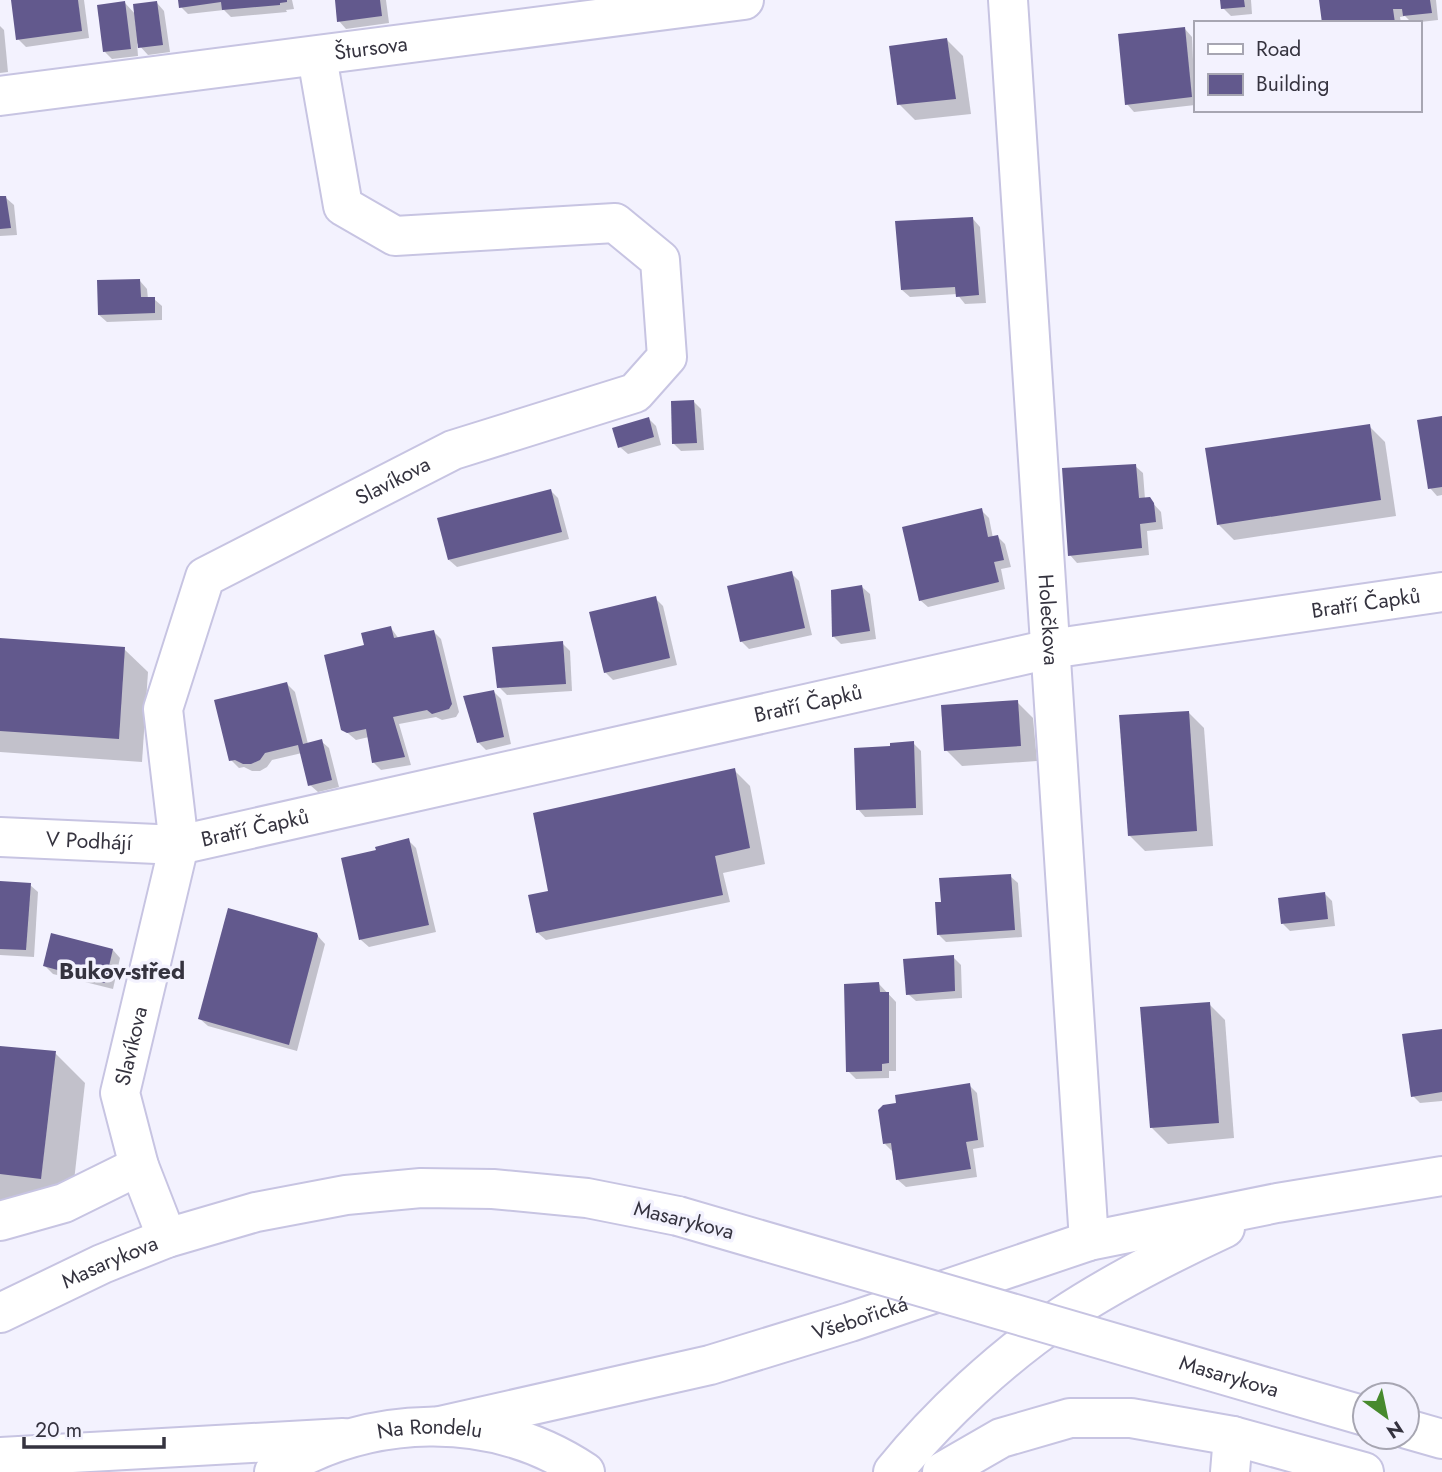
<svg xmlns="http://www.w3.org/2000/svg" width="1442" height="1472" font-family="Jost,sans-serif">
<rect width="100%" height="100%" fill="#f3f2fe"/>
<!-- shadow -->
<g fill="#0003">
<path d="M 13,0 L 84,0 L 89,38 L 26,47 L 18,39 Z"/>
<path d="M 180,0 L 292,0 L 294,9 L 286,10 L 287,12 L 231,17 L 224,10 L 188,14 L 181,7 Z"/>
<path d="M 337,0 L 386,0 L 389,23 L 346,29 L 339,21 Z"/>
<path d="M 1222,0 L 1251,0 L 1252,14 L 1231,16 L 1223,8 Z"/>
<path d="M 1321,0 L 1436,0 L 1438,20 L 1412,23 L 1405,16 L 1400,17 L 1401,23 L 1323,23 Z"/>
<path d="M 125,3 L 136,15 L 157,3 L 164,11 L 170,52 L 148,55 L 137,43 L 138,56 L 112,59 L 105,52 Z"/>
<path d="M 0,26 L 4,30 L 8,72 L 0,73 Z"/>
<path d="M 1185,29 L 1192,37 L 1195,105 L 1134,112 L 1127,104 Z"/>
<path d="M 947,40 L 963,56 L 971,114 L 915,120 L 899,104 Z"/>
<path d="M 0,198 L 6,198 L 14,205 L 17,235 L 0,236 Z"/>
<path d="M 973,219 L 980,227 L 986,303 L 965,304 L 957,294 L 910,297 L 902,290 Z"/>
<path d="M 140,281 L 147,289 L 148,299 L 154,299 L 162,306 L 162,320 L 107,322 L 99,315 Z"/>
<path d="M 693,401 L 701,409 L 704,450 L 681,451 L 673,443 Z"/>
<path d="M 1442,418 L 1442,495 L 1437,496 L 1430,488 Z"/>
<path d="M 649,419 L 656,426 L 661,445 L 628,454 L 620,447 Z"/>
<path d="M 1369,426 L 1385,442 L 1396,516 L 1234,540 L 1218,524 Z"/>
<path d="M 1135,466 L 1143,473 L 1145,499 L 1149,499 L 1161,512 L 1163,529 L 1147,531 L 1149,555 L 1077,563 L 1070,555 Z"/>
<path d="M 551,491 L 558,498 L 569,539 L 457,567 L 449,560 Z"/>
<path d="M 981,510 L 989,518 L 993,538 L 998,537 L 1005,544 L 1011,567 L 1001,569 L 1005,589 L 928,607 L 920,600 Z"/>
<path d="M 791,573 L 799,581 L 812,635 L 749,649 L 741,641 Z"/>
<path d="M 862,587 L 870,594 L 876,639 L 841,644 L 834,637 Z"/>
<path d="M 655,598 L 663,606 L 677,665 L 613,680 L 605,672 Z"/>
<path d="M 391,628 L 399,639 L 434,632 L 441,639 L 459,712 L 456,717 L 442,720 L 436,717 L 399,724 L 411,765 L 381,770 L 373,762 L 369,737 L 356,740 L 343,729 L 366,646 Z"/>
<path d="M 0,640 L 124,649 L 148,672 L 142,762 L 0,752 Z"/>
<path d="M 562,643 L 570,651 L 572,691 L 507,695 L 499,687 Z"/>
<path d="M 287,684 L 295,692 L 308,744 L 321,741 L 329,748 L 339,787 L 318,792 L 310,785 L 302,753 L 272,760 L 267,767 L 260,771 L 252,771 L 244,767 L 239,768 L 231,760 Z"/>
<path d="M 493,691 L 501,699 L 511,744 L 486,750 L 478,742 Z"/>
<path d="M 1017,702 L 1033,718 L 1037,761 L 962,766 L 946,750 Z"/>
<path d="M 1188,712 L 1204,728 L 1213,846 L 1145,851 L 1129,835 Z"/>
<path d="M 913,743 L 921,751 L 923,815 L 865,817 L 858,809 Z"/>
<path d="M 734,770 L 750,786 L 765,864 L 723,873 L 730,902 L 546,940 L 538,933 L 551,892 Z"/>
<path d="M 408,840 L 416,848 L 436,932 L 369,947 L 361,940 L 343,859 L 378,851 Z"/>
<path d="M 1010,876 L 1018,883 L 1022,937 L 946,942 L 939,935 Z"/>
<path d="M 0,883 L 30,885 L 38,892 L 34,957 L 0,955 Z"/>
<path d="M 1325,894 L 1332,901 L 1335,926 L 1290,931 L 1283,924 Z"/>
<path d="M 316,934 L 325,944 L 297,1051 L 208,1026 L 200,1019 Z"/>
<path d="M 113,950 L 120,958 L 113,989 L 53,974 L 45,966 Z"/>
<path d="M 953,957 L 961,965 L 962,998 L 916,1001 L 908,994 Z"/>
<path d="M 879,984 L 896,1002 L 896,1071 L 889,1071 L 889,1078 L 856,1079 L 848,1071 Z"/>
<path d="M 1209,1004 L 1225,1020 L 1234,1138 L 1168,1144 L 1152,1128 Z"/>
<path d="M 1442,1030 L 1442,1101 L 1420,1103 L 1413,1096 Z"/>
<path d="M 0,1047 L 55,1053 L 85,1083 L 71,1208 L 0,1200 Z"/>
<path d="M 969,1085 L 977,1093 L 984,1147 L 973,1149 L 977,1177 L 906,1187 L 898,1180 L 892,1151 L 885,1144 Z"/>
</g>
<!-- building -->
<g fill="#62598d">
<path d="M 11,0 L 78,0 L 82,31 L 16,40 Z"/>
<path d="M 178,0 L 287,0 L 287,2 L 280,3 L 280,5 L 222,10 L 221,2 L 179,8 Z"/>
<path d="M 335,0 L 380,0 L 382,16 L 337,22 Z"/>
<path d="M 1220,0 L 1244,0 L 1245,7 L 1221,9 Z"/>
<path d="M 1319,0 L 1430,0 L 1432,13 L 1403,16 L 1402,9 L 1393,9 L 1395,23 L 1322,23 Z"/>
<path d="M 125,1 L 131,49 L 103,52 L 97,5 Z"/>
<path d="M 157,1 L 163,45 L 138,48 L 133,4 Z"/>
<path d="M 1185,27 L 1192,97 L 1125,105 L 1118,34 Z"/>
<path d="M 947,38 L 956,99 L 897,105 L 889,46 Z"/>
<path d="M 0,196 L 6,196 L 11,228 L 0,229 Z"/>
<path d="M 973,217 L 979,295 L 956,297 L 955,287 L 901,290 L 895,221 Z"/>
<path d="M 140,279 L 141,297 L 155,297 L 155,313 L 98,315 L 97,280 Z"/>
<path d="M 694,400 L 697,443 L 672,444 L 671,401 Z"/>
<path d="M 1442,416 L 1442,487 L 1428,489 L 1417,420 Z"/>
<path d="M 649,417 L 654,437 L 618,448 L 612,428 Z"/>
<path d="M 1370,424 L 1381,500 L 1217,525 L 1205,448 Z"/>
<path d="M 1136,464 L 1139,498 L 1150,497 L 1154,503 L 1156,522 L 1140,524 L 1142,548 L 1068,556 L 1062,468 Z"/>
<path d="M 551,489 L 562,532 L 448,560 L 437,518 Z"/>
<path d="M 982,508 L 988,537 L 998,535 L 1004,560 L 994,562 L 999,582 L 919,601 L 902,527 Z"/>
<path d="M 792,571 L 805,628 L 740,642 L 727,586 Z"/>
<path d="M 862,585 L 870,631 L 832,637 L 831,590 Z"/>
<path d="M 656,596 L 670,658 L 604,673 L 589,612 Z"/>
<path d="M 391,626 L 394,638 L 434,630 L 452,704 L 449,709 L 432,714 L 427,710 L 393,717 L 405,757 L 372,763 L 366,729 L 347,733 L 341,730 L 324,655 L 364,645 L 361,633 Z"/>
<path d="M 0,638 L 125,647 L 119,739 L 0,731 Z"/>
<path d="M 563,641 L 566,684 L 497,688 L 492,647 Z"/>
<path d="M 287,682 L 303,744 L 322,739 L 332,780 L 308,786 L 298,745 L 265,753 L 260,760 L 251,764 L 243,764 L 235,760 L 229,761 L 214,700 Z"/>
<path d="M 494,690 L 504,737 L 477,743 L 463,696 Z"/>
<path d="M 1018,700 L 1021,746 L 944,751 L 941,705 Z"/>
<path d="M 1189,711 L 1197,831 L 1128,836 L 1119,715 Z"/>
<path d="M 914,741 L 916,808 L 856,810 L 854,748 L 890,746 L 890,743 Z"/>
<path d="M 735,768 L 750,848 L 715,856 L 723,895 L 536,933 L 528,895 L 548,891 L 533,813 Z"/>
<path d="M 409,838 L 429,925 L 359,940 L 341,858 L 376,850 L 375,847 Z"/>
<path d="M 1011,874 L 1015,930 L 937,935 L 935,902 L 941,902 L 939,878 Z"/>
<path d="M 0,881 L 31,883 L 26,950 L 0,949 Z"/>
<path d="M 1325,892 L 1328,919 L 1281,924 L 1278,898 Z"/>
<path d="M 228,908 L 317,933 L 318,936 L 289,1045 L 198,1019 Z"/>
<path d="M 51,933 L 113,949 L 105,983 L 43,966 Z"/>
<path d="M 954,955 L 955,991 L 906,995 L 903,959 Z"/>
<path d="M 879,982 L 880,992 L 889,992 L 889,1063 L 882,1064 L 882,1071 L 846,1072 L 844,984 Z"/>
<path d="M 1210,1002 L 1219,1123 L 1150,1128 L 1140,1007 Z"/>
<path d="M 1442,1029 L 1442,1092 L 1411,1097 L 1402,1034 Z"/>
<path d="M 0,1046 L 56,1051 L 41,1179 L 0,1174 Z"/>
<path d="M 970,1083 L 978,1140 L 966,1142 L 971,1169 L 896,1180 L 891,1143 L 883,1144 L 878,1110 L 883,1105 L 896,1103 L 895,1095 Z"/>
</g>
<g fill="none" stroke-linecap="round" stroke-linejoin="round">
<!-- minor casing -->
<g stroke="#c7c4e2" stroke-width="42">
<g id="minor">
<path id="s1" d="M 1008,0 L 1089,1241"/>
<path id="s2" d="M 0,96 L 744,0"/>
<path id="s3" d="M 0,837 L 179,845 L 1050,649 L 1442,592"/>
<path d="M 0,1221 L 64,1203 L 139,1166"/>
<path id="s4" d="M 167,1238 L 139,1166 L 120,1093 L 179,845 L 163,709 L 205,577 L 453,450 L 635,393 L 667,357 L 660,260 L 615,223 L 395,236 L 343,206 L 317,57"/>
<path id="s5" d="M 0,1313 L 102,1264 L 167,1238 L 256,1212 L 346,1195 L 421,1188 L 493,1189 L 587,1198 L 678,1216"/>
<path d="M 1407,1429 L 1442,1439"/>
<path d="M 0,1457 L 343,1438"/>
<path d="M 942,1472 L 1001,1438 L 1070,1418 L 1131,1418 L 1233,1436 L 1364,1472"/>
<path d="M 1230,1472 L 1233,1436"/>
</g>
</g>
<!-- major casing -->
<g stroke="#c7c4e2" stroke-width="42">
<g id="major">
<path id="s6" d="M 440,1426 L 710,1365 L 850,1322 L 1089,1241 L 1277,1203 L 1442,1176"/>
<path id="s7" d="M 274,1472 C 369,1414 490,1409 585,1472"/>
<path d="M 893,1472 C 939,1415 1001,1358 1061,1317 C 1112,1283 1169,1254 1225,1228"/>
</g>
</g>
<!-- minor -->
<use href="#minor" stroke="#fff" stroke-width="38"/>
<!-- major -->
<use href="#major" stroke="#fff" stroke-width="38"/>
<!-- minor-bridge casing -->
<g stroke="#c7c4e2" stroke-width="42" stroke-linecap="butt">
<g id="minor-bridge">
<path id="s8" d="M 678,1216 L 1365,1416"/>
</g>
</g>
<!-- minor-bridge -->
<use href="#minor-bridge" stroke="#fff" stroke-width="38"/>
</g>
<g text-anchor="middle" stroke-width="7" stroke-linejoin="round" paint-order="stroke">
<!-- street labels -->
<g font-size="21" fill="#35333f" stroke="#f3f2fe">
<text dy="7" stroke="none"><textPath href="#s2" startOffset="374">Štursova</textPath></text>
<text dy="7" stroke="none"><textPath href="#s4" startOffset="894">Slavíkova</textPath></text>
<text dy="7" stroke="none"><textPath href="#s3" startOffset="1391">Bratří Čapků</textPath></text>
<text dy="7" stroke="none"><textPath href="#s1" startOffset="621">Holečkova</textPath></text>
<text dy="7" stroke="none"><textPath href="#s3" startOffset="824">Bratří Čapků</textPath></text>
<text dy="7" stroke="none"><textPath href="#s3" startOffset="257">Bratří Čapků</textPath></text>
<text dy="7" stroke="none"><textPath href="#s3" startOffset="89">V Podhájí</textPath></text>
<text dy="7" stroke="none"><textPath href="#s4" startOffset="201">Slavíkova</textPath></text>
<text transform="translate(684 1220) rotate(14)" y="7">Masarykova</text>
<text dy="7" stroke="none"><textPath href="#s5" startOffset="121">Masarykova</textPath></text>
<text dy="7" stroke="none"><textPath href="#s6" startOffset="434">Všebořická</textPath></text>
<text dy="7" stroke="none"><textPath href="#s8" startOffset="574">Masarykova</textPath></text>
<text dy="7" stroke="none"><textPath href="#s7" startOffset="164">Na Rondelu</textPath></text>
</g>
<!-- neighbourhood labels -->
<g font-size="23" font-weight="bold" fill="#35333f" stroke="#f3f2fe">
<text x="122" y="979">Bukov-střed</text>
</g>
</g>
<!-- legend -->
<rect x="1194" y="21" width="228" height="91" fill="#f3f2fe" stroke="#a7a6b2" stroke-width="2"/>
<rect x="1208" y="44" width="35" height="10" fill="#ffffff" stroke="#a7a6b2" stroke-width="2"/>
<text x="1256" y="56" font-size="21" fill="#35333f">Road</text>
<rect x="1208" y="74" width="35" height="21" fill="#62598d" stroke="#a7a6b2" stroke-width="2"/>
<text x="1256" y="91" font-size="21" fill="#35333f">Building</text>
<!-- north arrow -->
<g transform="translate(1386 1416) rotate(147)"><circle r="33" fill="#f3f2fe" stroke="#a7a6b2" stroke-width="2"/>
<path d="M0-5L12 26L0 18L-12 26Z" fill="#478a2d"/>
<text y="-10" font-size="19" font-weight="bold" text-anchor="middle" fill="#35333f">N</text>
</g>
<!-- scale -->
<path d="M24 1437v10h140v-10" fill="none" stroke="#35333f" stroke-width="3.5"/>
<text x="35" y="1437" font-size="21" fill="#35333f" stroke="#f3f2fe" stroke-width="5" paint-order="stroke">20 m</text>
</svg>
